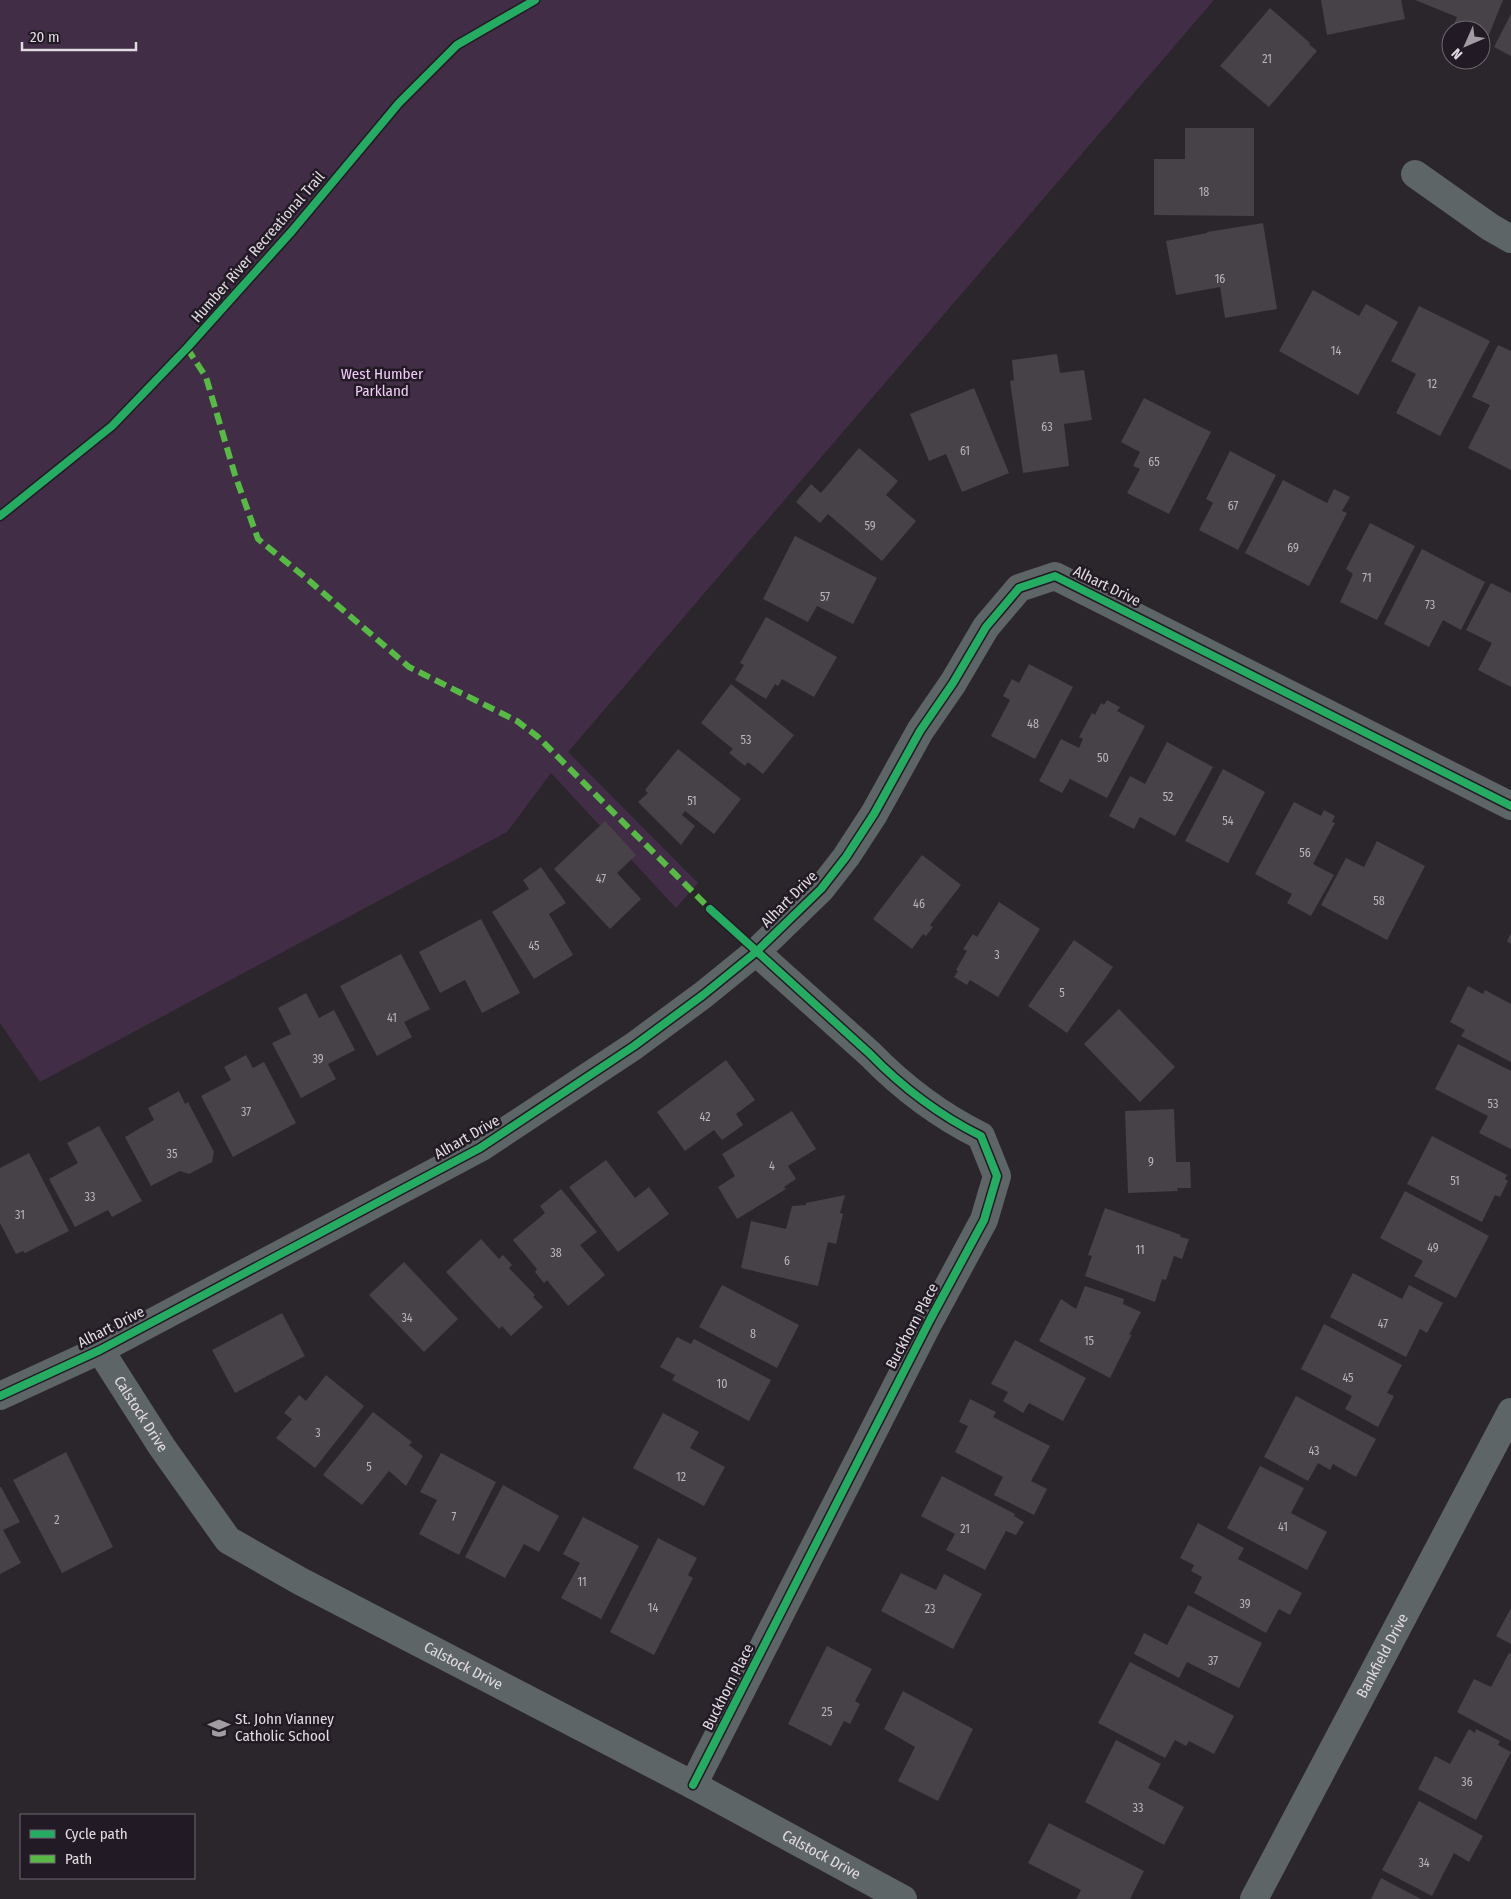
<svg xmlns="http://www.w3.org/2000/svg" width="1511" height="1899" font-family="'Fira Sans Condensed',sans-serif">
<rect width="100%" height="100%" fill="#2b262b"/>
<!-- green -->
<path fill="#412d45" d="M 0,0 L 1214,0 L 568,752 L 698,883 L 676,908 L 551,773 L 507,832 L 40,1082 L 0,1023 Z"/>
<!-- building -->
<g fill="#464247">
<path d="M 1321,0 L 1401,0 L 1405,19 L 1327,35 Z"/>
<path d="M 1415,0 L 1503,0 L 1486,42 L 1481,40 L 1481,30 L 1452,29 L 1457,17 Z"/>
<path d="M 1270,8 L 1310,43 L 1309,44 L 1317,51 L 1269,107 L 1220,66 Z"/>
<path d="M 1511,14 L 1511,56 L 1494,47 Z"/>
<path d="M 1185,128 L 1254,128 L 1254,216 L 1154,215 L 1154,159 L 1185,159 Z"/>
<path d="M 1263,223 L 1277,309 L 1225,318 L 1220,287 L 1176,295 L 1166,241 L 1207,233 L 1207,232 Z"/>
<path d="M 1313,290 L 1359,316 L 1366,304 L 1398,322 L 1358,395 L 1279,351 Z"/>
<path d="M 1419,306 L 1490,341 L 1440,436 L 1396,413 L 1416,374 L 1391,361 Z"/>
<path d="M 1498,345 L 1511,351 L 1511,470 L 1468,448 L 1490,405 L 1472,397 Z"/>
<path d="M 1057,354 L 1060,373 L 1084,370 L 1092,420 L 1064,424 L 1069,466 L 1023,473 L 1010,381 L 1014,380 L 1012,360 Z"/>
<path d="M 974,388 L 1009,473 L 962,492 L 946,454 L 929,461 L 910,414 Z"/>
<path d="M 1144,398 L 1211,432 L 1169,514 L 1127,493 L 1140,469 L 1133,466 L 1140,452 L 1121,442 Z"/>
<path d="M 859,448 L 898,481 L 886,495 L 916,521 L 882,561 L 828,514 L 820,523 L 796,502 L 811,484 L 821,493 Z"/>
<path d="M 1230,451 L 1276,475 L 1238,550 L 1199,530 L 1213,503 L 1206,499 Z"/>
<path d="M 1283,480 L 1327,503 L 1334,489 L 1350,497 L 1342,511 L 1347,513 L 1309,586 L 1245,553 Z"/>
<path d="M 1370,523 L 1415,546 L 1377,620 L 1340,602 L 1353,574 L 1346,569 Z"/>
<path d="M 795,536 L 877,578 L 853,624 L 817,606 L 808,622 L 763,599 Z"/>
<path d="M 1422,549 L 1485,582 L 1461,630 L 1443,620 L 1429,647 L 1384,624 Z"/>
<path d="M 1491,583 L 1511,593 L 1511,687 L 1478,670 L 1492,643 L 1466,630 Z"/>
<path d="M 766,617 L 837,657 L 814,697 L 782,679 L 778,686 L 775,684 L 766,699 L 735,680 L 744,665 L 740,663 Z"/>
<path d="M 1029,664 L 1073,687 L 1035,759 L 991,736 L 1010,700 L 1003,696 L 1012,679 L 1019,683 Z"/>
<path d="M 731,684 L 794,735 L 763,774 L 748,762 L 745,766 L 729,753 L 733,749 L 701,723 Z"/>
<path d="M 1107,700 L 1120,707 L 1117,711 L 1145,726 L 1107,798 L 1070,779 L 1062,793 L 1039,781 L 1061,739 L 1079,748 L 1083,739 L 1079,737 L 1092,713 L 1095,715 L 1101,703 L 1104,705 Z"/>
<path d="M 1167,742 L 1213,767 L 1175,836 L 1140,817 L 1134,829 L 1109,816 L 1130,776 L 1145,784 Z"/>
<path d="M 678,749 L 741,799 L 714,834 L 685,811 L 682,815 L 695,826 L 681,845 L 638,802 L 648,793 L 645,790 Z"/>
<path d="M 1223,769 L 1265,792 L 1228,863 L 1185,841 Z"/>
<path d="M 1294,802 L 1321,816 L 1324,810 L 1335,816 L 1332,822 L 1335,823 L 1313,864 L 1334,875 L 1311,916 L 1287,903 L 1292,894 L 1255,874 Z"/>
<path d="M 605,821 L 636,855 L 617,873 L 641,899 L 610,929 L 554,869 Z"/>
<path d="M 1377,841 L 1425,866 L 1387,940 L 1321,905 L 1346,858 L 1364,867 Z"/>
<path d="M 922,855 L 961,885 L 930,925 L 933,927 L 926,936 L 923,934 L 912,949 L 873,919 Z"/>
<path d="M 541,867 L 566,903 L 549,914 L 573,955 L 534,979 L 492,912 L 529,889 L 523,880 Z"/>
<path d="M 999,902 L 1040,929 L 998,997 L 970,980 L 967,985 L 954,977 L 958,971 L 956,970 L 967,951 L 963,949 L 973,934 L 977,937 Z"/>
<path d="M 481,919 L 520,993 L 482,1013 L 465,980 L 440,993 L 419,952 Z"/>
<path d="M 1511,933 L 1511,944 L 1507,941 Z"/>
<path d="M 1074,940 L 1113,967 L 1067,1033 L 1028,1006 Z"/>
<path d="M 401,954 L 430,1009 L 404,1022 L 412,1037 L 377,1056 L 340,986 Z"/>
<path d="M 1468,986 L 1483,994 L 1485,990 L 1511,1004 L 1511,1062 L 1461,1036 L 1465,1030 L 1450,1022 Z"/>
<path d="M 306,993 L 319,1018 L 334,1010 L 355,1050 L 328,1064 L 336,1079 L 301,1098 L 272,1043 L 291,1034 L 278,1008 Z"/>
<path d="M 1119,1009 L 1175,1067 L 1140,1102 L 1084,1044 Z"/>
<path d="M 1458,1044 L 1511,1071 L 1511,1149 L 1479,1133 L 1488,1116 L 1435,1089 Z"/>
<path d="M 246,1055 L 253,1068 L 264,1062 L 296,1123 L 233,1157 L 201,1096 L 231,1080 L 224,1067 Z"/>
<path d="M 726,1060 L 755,1100 L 736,1114 L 743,1125 L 722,1140 L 714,1130 L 685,1151 L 657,1112 Z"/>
<path d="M 179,1091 L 185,1104 L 188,1102 L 214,1152 L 212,1162 L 189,1174 L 180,1171 L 151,1186 L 125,1137 L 154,1120 L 148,1108 Z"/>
<path d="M 1174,1109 L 1176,1162 L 1190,1162 L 1191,1188 L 1177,1188 L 1178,1191 L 1128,1193 L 1125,1111 Z"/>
<path d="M 792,1111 L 816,1149 L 788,1166 L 796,1179 L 784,1187 L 786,1189 L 737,1219 L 718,1187 L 735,1176 L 722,1154 Z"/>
<path d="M 99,1126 L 142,1201 L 112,1217 L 108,1210 L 75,1227 L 49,1179 L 78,1163 L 67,1143 Z"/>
<path d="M 1432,1136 L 1507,1175 L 1505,1179 L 1508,1181 L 1500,1197 L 1495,1195 L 1482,1222 L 1407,1184 Z"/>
<path d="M 29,1153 L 69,1231 L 25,1253 L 23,1251 L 16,1254 L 0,1223 L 0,1168 Z"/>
<path d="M 606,1160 L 635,1198 L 649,1187 L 669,1214 L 618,1252 L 569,1187 Z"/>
<path d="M 561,1189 L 597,1232 L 580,1245 L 605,1275 L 568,1306 L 547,1280 L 544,1283 L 535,1272 L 537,1269 L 513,1240 L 545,1213 L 540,1206 Z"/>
<path d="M 1405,1191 L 1489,1236 L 1456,1298 L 1414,1276 L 1423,1261 L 1380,1238 Z"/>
<path d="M 845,1195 L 840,1213 L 843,1214 L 836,1244 L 828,1242 L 818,1286 L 741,1268 L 751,1221 L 786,1229 L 792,1206 L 806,1205 L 806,1203 Z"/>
<path d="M 1105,1208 L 1181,1235 L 1180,1237 L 1189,1239 L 1182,1259 L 1174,1256 L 1166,1280 L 1162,1279 L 1155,1302 L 1085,1276 L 1092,1256 L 1088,1255 Z"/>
<path d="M 481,1239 L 499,1259 L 503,1255 L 512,1265 L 509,1268 L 535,1295 L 533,1297 L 543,1307 L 511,1336 L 502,1326 L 499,1329 L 446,1272 Z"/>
<path d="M 404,1262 L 458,1319 L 424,1352 L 369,1295 Z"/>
<path d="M 1353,1273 L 1402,1299 L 1409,1285 L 1443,1303 L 1427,1333 L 1420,1329 L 1406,1357 L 1330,1317 Z"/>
<path d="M 722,1285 L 799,1325 L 777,1368 L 699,1327 Z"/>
<path d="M 1085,1286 L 1124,1299 L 1123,1304 L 1141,1312 L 1129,1335 L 1132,1334 L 1110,1378 L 1039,1341 L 1061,1299 L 1076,1309 Z"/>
<path d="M 282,1313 L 305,1356 L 235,1393 L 212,1350 Z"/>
<path d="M 1324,1324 L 1402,1365 L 1387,1393 L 1394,1396 L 1378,1427 L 1345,1409 L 1352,1396 L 1301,1369 Z"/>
<path d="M 677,1337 L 691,1344 L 694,1339 L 771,1380 L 749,1421 L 672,1380 L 675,1375 L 660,1367 Z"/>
<path d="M 1015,1340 L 1086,1378 L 1063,1421 L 1029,1403 L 1023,1413 L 1003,1401 L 1008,1392 L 991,1384 Z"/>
<path d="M 326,1375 L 364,1406 L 315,1468 L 276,1438 L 292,1419 L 284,1413 L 299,1395 L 306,1401 Z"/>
<path d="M 1296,1396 L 1376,1439 L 1356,1477 L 1333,1464 L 1330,1470 L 1318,1463 L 1308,1481 L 1264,1457 Z"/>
<path d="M 970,1399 L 996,1412 L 993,1417 L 1050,1446 L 1031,1481 L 1047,1489 L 1034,1515 L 994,1495 L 1003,1477 L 955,1452 L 968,1426 L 959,1422 Z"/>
<path d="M 373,1412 L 412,1442 L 409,1445 L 423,1456 L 406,1486 L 389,1471 L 362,1505 L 323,1475 Z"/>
<path d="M 663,1413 L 699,1432 L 690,1448 L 725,1467 L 704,1506 L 633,1468 Z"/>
<path d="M 66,1452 L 113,1547 L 62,1573 L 13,1480 Z"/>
<path d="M 441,1453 L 496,1482 L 459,1555 L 419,1534 L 437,1500 L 420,1492 Z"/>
<path d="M 1260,1466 L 1304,1488 L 1291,1513 L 1327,1532 L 1307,1570 L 1227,1528 Z"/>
<path d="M 942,1476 L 1015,1514 L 1014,1516 L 1024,1522 L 1016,1535 L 1006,1531 L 985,1570 L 946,1550 L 955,1534 L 921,1516 Z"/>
<path d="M 503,1485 L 559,1516 L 539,1552 L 524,1544 L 505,1578 L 465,1557 Z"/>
<path d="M 0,1487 L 1,1487 L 20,1522 L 3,1530 L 21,1563 L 0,1574 Z"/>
<path d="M 583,1517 L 639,1546 L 601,1619 L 561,1598 L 580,1563 L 563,1554 Z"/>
<path d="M 1198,1523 L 1244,1548 L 1238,1559 L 1302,1593 L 1290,1615 L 1279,1609 L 1266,1633 L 1194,1593 L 1202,1577 L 1191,1571 L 1194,1565 L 1180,1558 Z"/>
<path d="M 658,1538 L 697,1558 L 688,1575 L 693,1578 L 654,1655 L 610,1632 Z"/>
<path d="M 901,1573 L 936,1590 L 944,1574 L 982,1594 L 953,1649 L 881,1611 Z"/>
<path d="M 1188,1605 L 1262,1643 L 1239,1688 L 1187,1662 L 1179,1678 L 1134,1654 L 1144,1633 L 1167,1645 Z"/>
<path d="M 1511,1608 L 1511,1644 L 1496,1636 Z"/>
<path d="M 827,1646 L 872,1669 L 855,1701 L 860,1704 L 850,1724 L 844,1721 L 831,1746 L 788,1724 Z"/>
<path d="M 1509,1653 L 1511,1654 L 1511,1741 L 1457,1712 L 1474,1679 L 1491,1687 Z"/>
<path d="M 1130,1662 L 1234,1716 L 1214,1754 L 1189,1741 L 1186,1746 L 1175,1740 L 1165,1758 L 1098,1723 Z"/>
<path d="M 903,1691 L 973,1729 L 938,1801 L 898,1781 L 915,1747 L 884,1729 Z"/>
<path d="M 1469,1729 L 1475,1733 L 1476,1729 L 1500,1741 L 1498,1745 L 1511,1752 L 1476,1820 L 1418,1789 L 1435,1756 L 1450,1764 Z"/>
<path d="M 1116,1740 L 1161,1764 L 1148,1788 L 1184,1807 L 1164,1845 L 1085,1802 Z"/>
<path d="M 1419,1801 L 1483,1836 L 1469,1862 L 1454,1853 L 1432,1896 L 1382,1870 Z"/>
<path d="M 1049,1823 L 1144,1871 L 1130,1899 L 1076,1899 L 1081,1890 L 1028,1863 Z"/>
<path d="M 1381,1878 L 1421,1899 L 1371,1899 Z"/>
</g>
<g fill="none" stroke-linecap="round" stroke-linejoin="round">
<!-- street -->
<g stroke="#5e6566" stroke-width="28">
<path d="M 1415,174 L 1490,227 L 1511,239"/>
<path id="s1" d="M 100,1350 L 162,1447 L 228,1540 L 300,1581 L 693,1785 L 903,1899"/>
<path d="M 0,1396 L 100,1350 L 480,1148 L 634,1046 L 703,995 L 756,952 L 821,889 L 846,857 L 874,814 L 920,731 L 953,683 L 986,627 L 1019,588 L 1055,576 L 1511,806"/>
<path d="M 693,1785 L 930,1320 L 984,1220 L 997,1176 L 981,1136 C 941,1116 902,1087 870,1054 L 756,952"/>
<path id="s2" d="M 1254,1899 L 1511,1412"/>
</g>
<!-- quiet -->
<path stroke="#58b947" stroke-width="6" stroke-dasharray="12 6" stroke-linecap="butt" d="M 187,348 L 206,377 L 235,475 L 258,539 L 306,578 L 409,667 L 517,721 L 538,737 L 710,909"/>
<!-- cycleway casing -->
<g stroke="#221a24" stroke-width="11">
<g id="cycleway">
<path d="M 0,516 L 112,426 L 187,348 L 292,231 L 399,103 L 457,45 L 535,0"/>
<path d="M 0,1396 L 100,1350 L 480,1148 L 634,1046 L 703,995 L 756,952 L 821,889 L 846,857 L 874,814 L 920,731 L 953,683 L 986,627 L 1019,588 L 1055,576 L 1511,806"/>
<path d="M 693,1785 L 930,1320 L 984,1220 L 997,1176 L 981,1136 C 941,1116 902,1087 870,1054 L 710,909"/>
</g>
</g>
<!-- cycleway -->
<use href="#cycleway" stroke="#26ab63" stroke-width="8"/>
</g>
<!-- icons -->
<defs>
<g id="school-bare" transform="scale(1.725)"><path d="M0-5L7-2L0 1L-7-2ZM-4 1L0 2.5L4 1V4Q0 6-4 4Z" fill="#a19ca2" stroke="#221a24" stroke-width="2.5" paint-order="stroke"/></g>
</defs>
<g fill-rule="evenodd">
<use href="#school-bare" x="219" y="1728"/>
</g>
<g text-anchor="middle" stroke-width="5" stroke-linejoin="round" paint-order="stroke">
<!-- number labels -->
<g font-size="12" fill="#bab5bb">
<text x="1267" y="63">21</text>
<text x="1204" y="196">18</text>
<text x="1220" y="283">16</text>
<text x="1336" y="355">14</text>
<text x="1432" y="388">12</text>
<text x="1047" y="431">63</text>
<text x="965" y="455">61</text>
<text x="1154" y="466">65</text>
<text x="1233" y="510">67</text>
<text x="870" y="530">59</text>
<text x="1293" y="552">69</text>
<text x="1367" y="582">71</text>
<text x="825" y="601">57</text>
<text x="1430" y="609">73</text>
<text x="1033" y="728">48</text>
<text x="746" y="744">53</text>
<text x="1103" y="762">50</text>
<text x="1168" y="801">52</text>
<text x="692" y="805">51</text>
<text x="1228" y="825">54</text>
<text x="1305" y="857">56</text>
<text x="601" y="883">47</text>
<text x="1379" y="905">58</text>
<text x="919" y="908">46</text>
<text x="534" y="950">45</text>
<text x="997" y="959">3</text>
<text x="1062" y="997">5</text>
<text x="392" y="1022">41</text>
<text x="318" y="1063">39</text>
<text x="1493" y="1108">53</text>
<text x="246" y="1116">37</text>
<text x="705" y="1121">42</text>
<text x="172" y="1158">35</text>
<text x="1151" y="1166">9</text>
<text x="772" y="1170">4</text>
<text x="1455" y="1185">51</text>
<text x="90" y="1201">33</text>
<text x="20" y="1219">31</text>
<text x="1433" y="1252">49</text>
<text x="1140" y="1254">11</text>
<text x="556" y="1257">38</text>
<text x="787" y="1265">6</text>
<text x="407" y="1322">34</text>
<text x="1383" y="1328">47</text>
<text x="753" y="1338">8</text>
<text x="1089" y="1345">15</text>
<text x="1348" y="1382">45</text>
<text x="722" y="1388">10</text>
<text x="318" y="1437">3</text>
<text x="1314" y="1455">43</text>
<text x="369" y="1471">5</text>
<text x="681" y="1481">12</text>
<text x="454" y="1521">7</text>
<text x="57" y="1524">2</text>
<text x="1283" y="1531">41</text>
<text x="965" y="1533">21</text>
<text x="582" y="1586">11</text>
<text x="1245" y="1608">39</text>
<text x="653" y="1612">14</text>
<text x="930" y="1613">23</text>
<text x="1213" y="1665">37</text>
<text x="827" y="1716">25</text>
<text x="1467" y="1786">36</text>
<text x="1138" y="1812">33</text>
<text x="1424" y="1867">34</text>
</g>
<!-- street labels -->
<g font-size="15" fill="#e1dbe2" stroke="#221a24">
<text transform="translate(258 247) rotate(-49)" y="5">Humber River Recreational Trail</text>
<text transform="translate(1107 586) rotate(26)" y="5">Alhart Drive</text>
<text transform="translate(789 899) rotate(-45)" y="5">Alhart Drive</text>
<text transform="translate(467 1137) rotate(-30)" y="5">Alhart Drive</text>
<text transform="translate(912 1326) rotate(-62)" y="5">Buckhorn Place</text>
<text transform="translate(111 1327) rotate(-27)" y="5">Alhart Drive</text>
<text dy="5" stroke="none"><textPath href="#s1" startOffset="76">Calstock Drive</textPath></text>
<text dy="5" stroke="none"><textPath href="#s2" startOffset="275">Bankfield Drive</textPath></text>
<text dy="5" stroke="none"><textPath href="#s1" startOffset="496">Calstock Drive</textPath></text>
<text transform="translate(728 1687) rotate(-63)" y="5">Buckhorn Place</text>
<text dy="5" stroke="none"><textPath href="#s1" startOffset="901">Calstock Drive</textPath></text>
</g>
<!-- park labels -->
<g font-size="15" fill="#f3cbfb" stroke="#221a24">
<text x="382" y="379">West Humber<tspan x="382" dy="17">Parkland</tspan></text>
</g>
<!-- poi labels -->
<g font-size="15" fill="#e1dbe2" stroke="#221a24" text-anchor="start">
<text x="235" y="1724">St. John Vianney<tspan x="235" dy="17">Catholic School</tspan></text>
</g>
</g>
<!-- legend -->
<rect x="20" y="1814" width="175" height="65" fill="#221a24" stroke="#6e6770"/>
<rect x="30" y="1830" width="25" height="8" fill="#26ab63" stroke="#6e6770"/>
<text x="65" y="1839" font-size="15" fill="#e1dbe2">Cycle path</text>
<rect x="30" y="1855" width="25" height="8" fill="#58b947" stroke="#6e6770"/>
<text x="65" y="1864" font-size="15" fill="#e1dbe2">Path</text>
<!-- north arrow -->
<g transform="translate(1466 45) rotate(225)"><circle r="24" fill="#221a24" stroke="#6e6770"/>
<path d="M0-4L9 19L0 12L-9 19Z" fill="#a19ca2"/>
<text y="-8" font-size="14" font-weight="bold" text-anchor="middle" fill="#e1dbe2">N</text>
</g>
<!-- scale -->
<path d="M22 42v8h114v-8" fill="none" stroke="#e1dbe2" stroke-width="2.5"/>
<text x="30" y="42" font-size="15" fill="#e1dbe2" stroke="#221a24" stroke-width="4" paint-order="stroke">20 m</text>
</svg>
